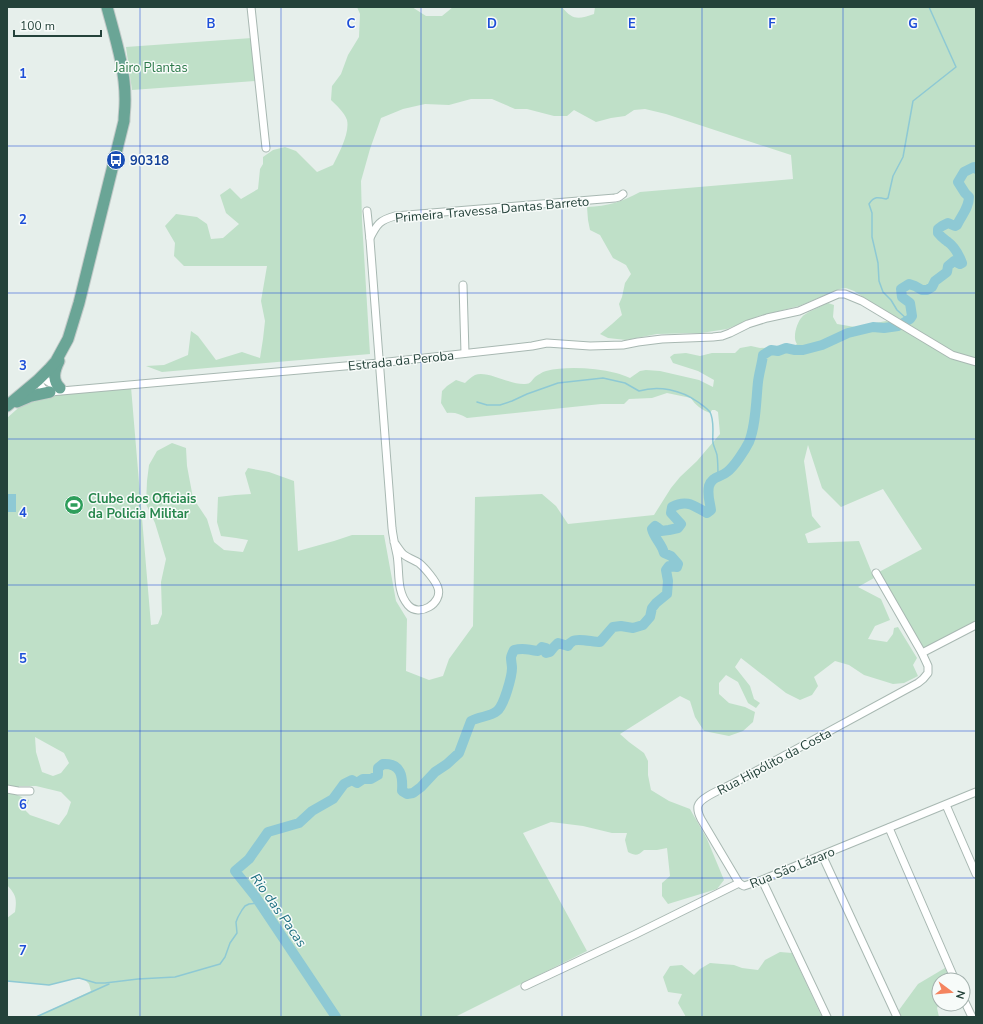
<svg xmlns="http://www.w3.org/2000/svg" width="983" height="1024" font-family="'Nunito Sans',sans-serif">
<rect width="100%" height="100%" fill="#e6efeb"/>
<!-- green -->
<g fill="#bfe0c8" fill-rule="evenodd">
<path d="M 357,7 L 412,7 L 426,16 L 442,16 L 453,7 L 562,7 C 573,21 579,19 594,14 L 595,7 L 976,7 L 976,622 L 922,650 L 879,572 L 922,549 L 883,489 L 841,507 L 822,488 L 808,445 L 804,461 L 812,516 L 821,527 L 805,534 L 808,543 L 859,541 L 874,578 L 858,587 L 881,599 L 890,620 L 875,626 L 868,639 L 887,642 L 893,634 L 894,628 L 898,627 L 917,658 L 913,665 L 918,676 L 904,683 L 893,684 L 864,675 L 849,665 L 835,661 L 814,677 L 818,686 L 812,695 L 800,700 L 786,693 L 741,658 L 735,667 L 750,686 L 754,699 L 760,703 L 756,708 L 748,703 L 738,682 L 726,675 L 719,683 L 719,694 L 729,703 L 745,707 L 755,712 L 753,722 L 743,731 L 729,736 L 704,731 L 695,717 L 690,701 L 680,696 L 620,734 L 629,742 L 644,753 L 648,761 L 648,775 L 651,790 L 669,801 L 690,809 L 707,839 L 724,880 L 717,889 L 668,904 L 662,896 L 662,883 L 670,876 L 667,848 L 657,850 L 644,850 C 637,856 636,856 628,852 L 625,840 L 627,833 L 612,833 L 583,826 L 551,822 L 523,833 L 587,951 L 455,1017 L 36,1017 L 91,991 L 89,984 L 85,980 L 79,978 L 73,979 L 49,985 L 7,981 L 7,918 L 15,912 C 17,898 16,895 7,885 L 7,418 L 25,402 L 43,396 L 80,392 L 131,387 L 151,625 L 158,624 L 162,614 L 161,582 L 166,559 L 155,523 L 146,504 L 147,481 L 149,465 L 157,451 L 172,443 L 186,448 L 187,466 L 193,498 L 207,519 L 214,542 L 224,550 L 243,552 L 248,540 L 236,538 L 221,536 L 217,522 L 218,497 L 235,495 L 251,494 L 245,473 L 248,468 L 269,472 L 294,481 L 298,551 L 334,541 L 352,535 L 384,535 L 396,601 L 407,619 L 406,671 L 429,680 L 443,676 L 449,659 L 473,626 L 475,497 L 542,494 L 556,506 L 568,524 L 654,515 L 671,488 L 680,477 L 697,461 L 720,434 L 718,412 L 715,410 L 712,410 L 710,413 C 702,410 695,405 691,398 L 667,393 L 652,398 L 629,399 L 624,404 L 601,404 L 467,418 C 460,414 455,412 447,413 L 441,403 L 442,391 L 447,386 L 456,380 L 465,383 C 468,380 471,377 475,375 C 487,370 510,385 525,384 C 531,384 531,381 535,377 C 538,375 542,372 546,371 C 567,366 594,368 616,373 C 621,374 625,376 630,378 L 640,371 L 646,370 L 660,371 L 699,380 L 713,387 L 714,380 L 698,371 L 673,363 L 670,357 L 674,354 L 686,353 L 700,356 L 712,353 L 735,353 L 740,348 L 751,346 L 760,348 L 794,346 L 797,344 C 792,338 797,322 802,317 C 805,313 822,306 828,303 L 834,305 L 833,317 L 837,324 L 855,327 L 886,321 L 894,322 L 900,328 L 910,325 L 880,308 L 854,291 L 846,288 L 840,289 L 799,306 L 759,316 L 727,329 L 701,333 L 657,334 L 626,340 L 608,338 L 600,334 L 612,324 L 622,315 L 619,304 L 622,297 L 625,283 L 631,274 L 626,265 L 613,258 L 600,235 L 590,230 L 588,220 L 587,207 C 608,206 621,202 640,192 L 793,179 L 791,155 L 666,114 L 645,109 L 634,110 L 625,116 L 611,118 L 596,122 L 574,110 L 567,116 L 554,116 L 527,109 L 515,109 L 492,99 L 471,99 L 449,105 L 425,104 L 403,109 L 381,118 L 370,149 L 361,181 L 362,221 L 370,354 L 162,372 L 146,366 L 164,365 L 188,355 L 191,331 L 198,336 L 216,360 L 242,352 L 260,358 L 263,339 L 265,321 L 261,301 L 267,266 L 184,266 L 174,256 L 175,243 L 165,226 L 176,214 L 197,217 L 207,224 L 211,239 L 223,238 L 239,224 L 226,213 L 220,195 L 230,188 L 241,199 L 258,189 L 260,169 L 263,164 L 263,157 L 273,150 L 285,147 L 296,151 L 317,172 L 333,165 C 339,153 350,133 347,120 C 344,112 337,106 331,100 L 332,86 L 341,74 L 348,55 L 359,37 L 360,14 ZM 35,737 L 64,753 L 69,763 L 61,773 L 53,776 L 42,772 L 36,752 ZM 19,786 L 36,786 L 61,792 L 71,802 L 67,814 L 59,825 L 30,815 L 25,810 L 29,800 L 17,795 Z"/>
<path d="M 252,38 L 255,81 L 132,90 L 126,47 Z"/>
<path d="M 780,952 L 792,953 L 822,1017 L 686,1017 L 678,1003 L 682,994 L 668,992 L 663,977 L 670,966 L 682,965 L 694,975 L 700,969 L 710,963 L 734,965 L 742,968 L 758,970 L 765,960 Z"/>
<path d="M 945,968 L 951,980 L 939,980 L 939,1004 L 937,1008 L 939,1017 L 897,1017 L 899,1010 L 918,984 Z"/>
</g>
<!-- water -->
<path fill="#8ec9d4" d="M 8,494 L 16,494 L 16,512 L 7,512 Z"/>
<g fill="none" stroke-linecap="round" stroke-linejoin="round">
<!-- stream -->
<g stroke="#8ec9d4" stroke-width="1.5">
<path d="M 908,320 L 897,310 L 891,300 L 883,292 L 879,281 L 878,263 L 872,237 L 872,213 L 869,204 C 874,196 878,197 886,199 L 888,198 L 893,176 L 903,157 L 913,101 L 956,67 L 929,7"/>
<path d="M 477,402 L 487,405 L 500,405 L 512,401 L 527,394 L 558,383 L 603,378 L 625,383 L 639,391 C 659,385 681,390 698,402 C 702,405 707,408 710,412 C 715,422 712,433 713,443 C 714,447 716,451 717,455 C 718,462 718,470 718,477"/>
<path d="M 7,981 L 49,985 L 73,979 L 79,978 L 96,983 L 105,983 L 138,979 L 175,977 L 220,964 L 225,957 L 230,943 L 237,933 L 236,922 L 238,917 L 242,910 L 245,906 L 249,904 L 259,903"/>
<path d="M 36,1017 L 109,984"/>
</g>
<!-- river -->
<path stroke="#8ec9d4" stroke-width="10" d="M 336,1017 L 255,896 L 235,871 L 249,859 L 268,832 L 299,823 L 312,811 L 333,799 L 344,784 L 352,780 L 357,783 L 363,779 L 371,779 L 378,775 L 378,768 L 383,764 C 401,763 403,776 402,791 L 407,794 L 413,793 L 421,787 L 435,772 L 447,764 L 459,753 L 471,721 C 480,716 490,717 497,711 C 504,706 512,676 512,668 C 512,665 511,661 511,658 C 511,656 513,652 514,650 C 525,647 527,650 538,651 L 542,647 L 546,648 L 546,653 L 550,652 L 554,647 L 558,643 L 568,646 C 569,644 571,642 573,641 C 578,638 593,642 600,642 L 613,627 L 621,626 L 633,628 L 643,625 L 650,617 L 652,608 L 656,603 L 667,594 L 668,581 L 666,570 L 669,566 L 677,567 L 678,564 L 671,556 L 664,553 C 662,544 654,538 652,529 L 655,526 L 658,528 L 661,531 L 669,530 L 678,528 L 681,524 L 671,513 L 672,507 C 687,499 694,506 707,513 L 711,510 C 710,502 707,495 709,486 C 712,476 720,478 727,472 C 734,467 745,450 749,442 C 756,425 756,400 758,382 C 759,373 762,364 763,355 L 771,350 L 778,351 L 786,348 L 795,350 L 803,350 L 822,345 L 848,333 L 873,327 L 884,328 L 898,326 L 910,319 L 912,316 L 910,303 L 902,297 L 901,289 L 909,284 L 915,286 L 922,290 L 927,290 L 932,287 L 935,281 L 947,272 L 948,266 L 954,261 L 960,264 L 962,263 C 959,255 955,247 948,242 C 943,238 942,238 938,233 L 938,229 L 942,226 L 948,223 L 955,226 L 957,225 C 961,216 969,208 969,197 L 965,193 L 958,182 L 964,172 L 974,167 L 976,169"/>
<!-- street casing -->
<g stroke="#a8b8b2" stroke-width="9">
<g id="street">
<path d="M 251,7 L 266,148"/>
<path d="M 367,211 L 370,240 L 392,528 C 393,537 395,546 397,555 C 400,572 396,591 408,605 C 419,618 443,603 438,588 C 436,581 425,568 419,563 C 414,560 408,558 403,554 C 400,551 397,546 394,542"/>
<path d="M 370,238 C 377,224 380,220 395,216 L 615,198 L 619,197 L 623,194"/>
<path d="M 463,285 L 465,353"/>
<path d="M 41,377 L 52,384 L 58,387"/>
<path d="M 38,380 C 41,386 43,391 50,392 L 379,363 L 532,346 L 547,343 L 590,346 L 623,345 L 638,342 L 662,339 L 713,337 L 722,336 L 730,333 L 748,324 L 767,318 L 799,311 L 838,294 L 845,294 L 862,301 L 952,355 L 976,362"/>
<path d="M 922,653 L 976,625"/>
<path d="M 7,789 L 18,791 L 30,791"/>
<path d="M 946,805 L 976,874"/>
<path d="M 889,828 L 955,980"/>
<path d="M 822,855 L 897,1017"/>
<path d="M 762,880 L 827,1017"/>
<path d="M 739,883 L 701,819 C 699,815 697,811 698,806 C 700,797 725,788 734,783 L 918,683 L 923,679 L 928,673 L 928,666 L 922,653 L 876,573"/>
<path d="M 525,986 L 636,934 L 739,883 L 742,885 L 744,886 L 762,880 L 822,855 L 976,792"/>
<path d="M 963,998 L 972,1017"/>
</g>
</g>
<!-- primary casing -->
<g stroke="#c2cac8" stroke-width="13">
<g id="primary">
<path d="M 59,361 C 54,371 52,380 60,388"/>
<path d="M 17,402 L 31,396 L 50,392"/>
<path d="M 7,406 L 38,380 L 49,369 L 56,361 L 68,339 L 79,303 L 124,121 C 124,115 125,109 125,103 C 126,71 115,37 107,7"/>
</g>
</g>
<!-- street -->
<use href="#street" stroke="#fff" stroke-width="7"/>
<!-- primary -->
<use href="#primary" stroke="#6aa596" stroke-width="11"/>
</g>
<!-- grid -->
<path fill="none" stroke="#1d4ed8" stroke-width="1" stroke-opacity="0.55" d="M 140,7 L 140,1017M 281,7 L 281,1017M 421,7 L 421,1017M 562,7 L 562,1017M 702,7 L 702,1017M 843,7 L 843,1017M 7,146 L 976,146M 7,293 L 976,293M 7,439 L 976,439M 7,585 L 976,585M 7,731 L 976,731M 7,878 L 976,878"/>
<!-- icons -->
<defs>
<g id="bus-disc" transform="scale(1)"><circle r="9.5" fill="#1a4fb4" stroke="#f7fbf9"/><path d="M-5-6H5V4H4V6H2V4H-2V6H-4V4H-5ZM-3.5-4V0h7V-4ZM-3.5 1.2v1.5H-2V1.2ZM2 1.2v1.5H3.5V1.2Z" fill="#fff"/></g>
<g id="stadium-disc" transform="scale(1)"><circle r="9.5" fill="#2e9e5b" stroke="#f7fbf9"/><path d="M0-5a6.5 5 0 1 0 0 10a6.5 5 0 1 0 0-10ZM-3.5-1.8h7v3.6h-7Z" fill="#fff"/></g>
</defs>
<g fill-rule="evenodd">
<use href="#bus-disc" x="116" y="160"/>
<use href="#stadium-disc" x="74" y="505"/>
</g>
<g text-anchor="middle" stroke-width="3" stroke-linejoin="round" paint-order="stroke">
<!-- park labels -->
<g font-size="13" fill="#2d7a4b" stroke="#f7fbf9">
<text x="151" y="72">Jairo Plantas</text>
</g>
<!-- transit labels -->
<g font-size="13" font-weight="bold" fill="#164399" stroke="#f7fbf9" text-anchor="start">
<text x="130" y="165">90318</text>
</g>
<!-- street labels -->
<g font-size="13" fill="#24423a" stroke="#f7fbf9">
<text transform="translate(492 209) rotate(-5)" y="5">Primeira Travessa Dantas Barreto</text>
<text transform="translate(401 360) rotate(-6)" y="5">Estrada da Peroba</text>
<text transform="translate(774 761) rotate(-28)" y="5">Rua Hipólito da Costa</text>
<text transform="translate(792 867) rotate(-22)" y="5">Rua São Lázaro</text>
</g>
<!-- leisure labels -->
<g font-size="13" font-weight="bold" fill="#27864d" stroke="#f7fbf9" text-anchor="start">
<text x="88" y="503">Clube dos Oficiais<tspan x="88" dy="15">da Policia Militar</tspan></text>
</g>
<!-- water labels -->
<g font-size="14" font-style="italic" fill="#1c6f80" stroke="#f7fbf9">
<text transform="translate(279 910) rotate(55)" y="5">Rio das Pacas</text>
</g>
</g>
<g font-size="13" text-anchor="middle" font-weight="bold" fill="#1d4ed8" stroke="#f7fbf9" stroke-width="3" stroke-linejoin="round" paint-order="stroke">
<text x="211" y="28">B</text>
<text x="351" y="28">C</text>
<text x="492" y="28">D</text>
<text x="632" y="28">E</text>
<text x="772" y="28">F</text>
<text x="913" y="28">G</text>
<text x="23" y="78">1</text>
<text x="23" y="224">2</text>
<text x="23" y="370">3</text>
<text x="23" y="517">4</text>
<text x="23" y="663">5</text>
<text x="23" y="809">6</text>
<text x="23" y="955">7</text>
</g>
<!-- border -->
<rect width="983" height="1024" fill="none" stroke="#24423a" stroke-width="16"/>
<!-- north arrow -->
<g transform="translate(951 992) rotate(106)"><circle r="19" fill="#f7fbf9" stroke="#a3b1ad"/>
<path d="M0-3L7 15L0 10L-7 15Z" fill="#f4845f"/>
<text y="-6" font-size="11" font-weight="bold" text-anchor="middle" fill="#24423a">N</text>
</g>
<!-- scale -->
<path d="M14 30v6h87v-6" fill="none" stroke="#24423a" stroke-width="2"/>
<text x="20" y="30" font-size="12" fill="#24423a" stroke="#f7fbf9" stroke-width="3" paint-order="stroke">100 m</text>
</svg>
